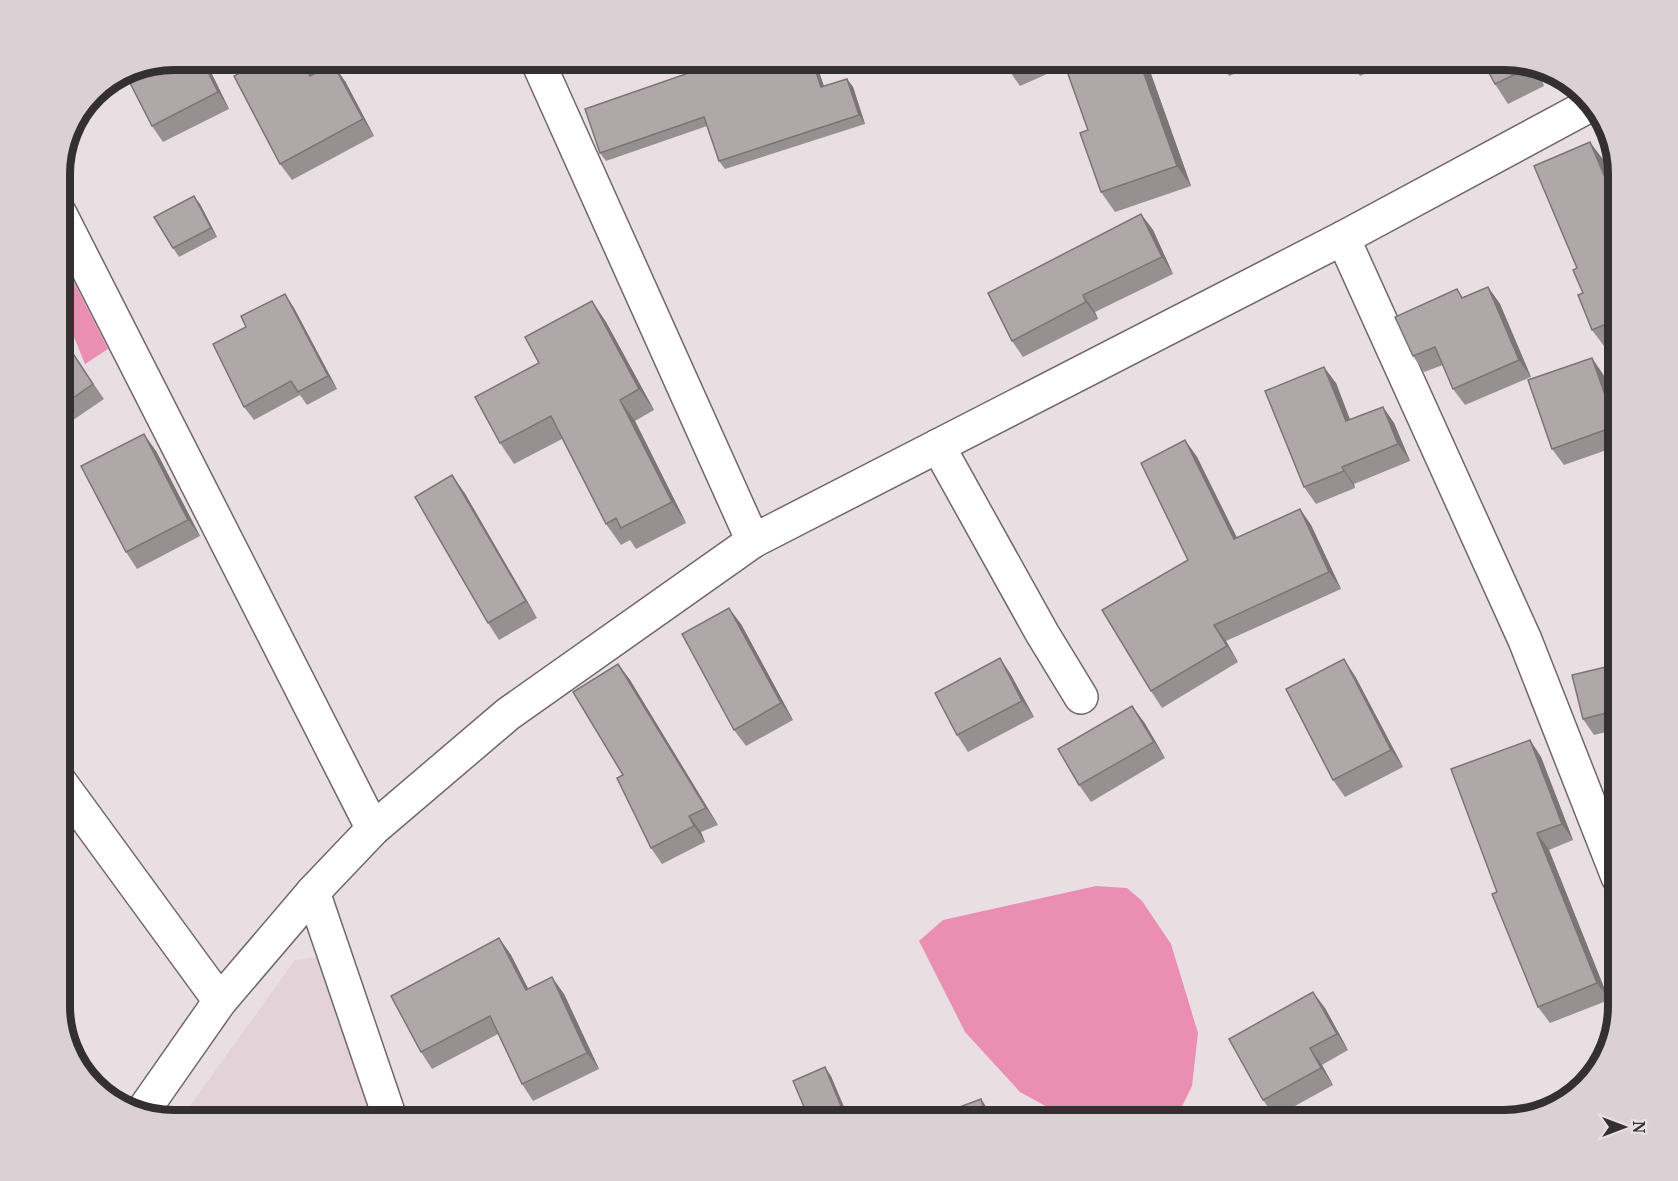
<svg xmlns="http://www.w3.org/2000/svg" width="1678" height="1181" font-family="'Noto Serif',serif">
<rect width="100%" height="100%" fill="#e9dfe2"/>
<!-- built -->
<path fill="#e3d2d8" d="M 319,957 L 372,1121 L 179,1121 L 295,960 Z"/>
<!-- green -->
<g fill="#eb8fb2">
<path d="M 174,60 L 189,60 L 91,99 L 94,93 L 131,69 Z"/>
<path d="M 60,254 L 108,349 L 85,364 L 60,303 Z"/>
<path d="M 1096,886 L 1127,888 L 1142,901 L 1171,944 L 1198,1033 L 1192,1086 L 1175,1121 L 1073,1121 L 1020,1092 L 965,1032 L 919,941 L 943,920 Z"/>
</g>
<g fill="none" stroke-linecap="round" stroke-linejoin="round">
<!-- minor casing -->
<g stroke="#6f6769" stroke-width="36">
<g id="minor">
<path d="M 537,60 L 753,541"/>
<path d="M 60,214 L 373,829"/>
<path d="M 1343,238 L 1525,640 L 1618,877"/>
<path d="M 938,446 L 1042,633 L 1081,697"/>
<path d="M 60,782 L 220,1001"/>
<path d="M 313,892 L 391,1121"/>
<path d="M 143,1111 L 220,1001 L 313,892 L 373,829 L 508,714 L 753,541 L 1343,238 L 1590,105"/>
</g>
</g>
<!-- minor -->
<use href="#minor" stroke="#fff" stroke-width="33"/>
</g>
<!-- wall -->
<g fill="#979091">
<path d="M 205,60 L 229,109 L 163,142 L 152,126 Z"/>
<path d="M 264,60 L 304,60 L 312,75 L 345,81 L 374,136 L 292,180 L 280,164 Z"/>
<path d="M 726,60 L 815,60 L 824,86 L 847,79 L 853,87 L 865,124 L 725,169 L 719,161 L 707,126 L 606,161 L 600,153 Z"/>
<path d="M 1004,60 L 1146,60 L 1191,186 L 1115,212 L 1101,192 L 1088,130 L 1065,66 L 1020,86 L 1006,66 Z"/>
<path d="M 1220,60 L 1265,60 L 1265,62 L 1229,76 L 1223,67 Z"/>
<path d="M 1349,60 L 1394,60 L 1394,61 L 1360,76 Z"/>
<path d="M 1503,60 L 1538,71 L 1537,71 L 1544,86 L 1508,104 L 1495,84 Z"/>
<path d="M 1602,158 L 1618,196 L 1618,341 L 1604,346 L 1592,330 L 1577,268 Z"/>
<path d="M 200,204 L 217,237 L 179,257 L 173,248 Z"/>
<path d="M 1141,214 L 1153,230 L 1173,274 L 1095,312 L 1098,319 L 1023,357 L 1012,341 Z"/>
<path d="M 1488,287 L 1500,304 L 1531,377 L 1465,405 L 1453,389 L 1443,365 L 1424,372 L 1413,356 L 1457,289 L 1463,298 Z"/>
<path d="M 285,294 L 294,308 L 337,389 L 307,405 L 300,395 L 254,420 L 244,407 L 246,327 Z"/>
<path d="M 592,301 L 606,322 L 654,410 L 635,421 L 686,523 L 636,549 L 630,540 L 621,545 L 606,524 L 562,439 L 514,464 L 500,443 L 539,363 Z"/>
<path d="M 60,360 L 82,367 L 104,399 L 60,429 Z"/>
<path d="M 1603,374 L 1618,416 L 1618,446 L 1564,465 L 1552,449 Z"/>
<path d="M 1336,383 L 1350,420 L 1383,407 L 1394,423 L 1410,461 L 1354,484 L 1355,488 L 1316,504 L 1304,487 Z"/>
<path d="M 1185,440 L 1197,457 L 1237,538 L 1300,509 L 1311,525 L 1341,589 L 1226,641 L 1238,662 L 1162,708 L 1151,691 L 1188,560 Z"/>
<path d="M 156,451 L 200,536 L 137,569 L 126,552 Z"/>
<path d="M 464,492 L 537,618 L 499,640 L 488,623 Z"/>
<path d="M 741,624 L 793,720 L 746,746 L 734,730 Z"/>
<path d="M 1000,658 L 1011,675 L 1034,717 L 968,752 L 957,735 Z"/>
<path d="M 618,664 L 630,680 L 718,825 L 701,832 L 705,842 L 662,864 L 651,848 L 623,775 Z"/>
<path d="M 1618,664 L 1618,729 L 1594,735 L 1583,719 Z"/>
<path d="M 1355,676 L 1403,767 L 1345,797 L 1333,780 Z"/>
<path d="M 1144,722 L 1165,758 L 1091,802 L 1079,785 Z"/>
<path d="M 1530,740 L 1541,757 L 1573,840 L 1549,850 L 1609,1000 L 1550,1023 L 1538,1007 L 1497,892 Z"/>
<path d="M 499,938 L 511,955 L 528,989 L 564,994 L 599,1069 L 533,1101 L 522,1084 L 498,1034 L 432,1069 L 421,1052 Z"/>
<path d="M 1325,1008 L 1348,1050 L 1322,1065 L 1333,1085 L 1275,1117 L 1263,1100 Z"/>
<path d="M 81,1061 L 92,1078 L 90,1080 L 75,1063 Z"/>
</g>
<!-- shaded-wall -->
<g fill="#7b7576">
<path d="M 202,60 L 205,60 L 229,109 L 218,92 Z"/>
<path d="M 301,60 L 304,60 L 321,93 L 310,76 Z"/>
<path d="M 812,60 L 815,60 L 827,96 L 821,87 Z"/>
<path d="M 1139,60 L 1146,60 L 1191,186 L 1177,166 Z"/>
<path d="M 333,64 L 345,81 L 374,136 L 363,119 Z"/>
<path d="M 1531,69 L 1536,70 L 1544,86 Z"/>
<path d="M 847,79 L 853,87 L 865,124 L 859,115 Z"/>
<path d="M 1590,142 L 1602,158 L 1618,196 L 1618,204 L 1614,199 Z"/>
<path d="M 194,196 L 200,204 L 217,237 L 211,228 Z"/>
<path d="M 1141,214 L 1153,230 L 1173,274 L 1162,257 Z"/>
<path d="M 1488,287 L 1500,304 L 1531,377 L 1519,360 Z"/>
<path d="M 285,294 L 294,308 L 337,389 L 328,376 Z"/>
<path d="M 1083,295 L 1095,312 L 1098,319 L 1086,302 Z"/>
<path d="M 592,301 L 606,322 L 654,410 L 639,389 Z"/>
<path d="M 1592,358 L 1603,374 L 1618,416 L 1618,429 L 1616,426 Z"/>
<path d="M 1324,367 L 1336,383 L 1357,438 L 1346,421 Z"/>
<path d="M 620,400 L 635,421 L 686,523 L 672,502 Z"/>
<path d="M 1383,407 L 1394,423 L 1410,461 L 1398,444 Z"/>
<path d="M 144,434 L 156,451 L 200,536 L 188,520 Z"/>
<path d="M 1185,440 L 1197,457 L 1246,556 L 1234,539 Z"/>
<path d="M 1342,467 L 1354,484 L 1355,488 L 1344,471 Z"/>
<path d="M 452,475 L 464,492 L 537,618 L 526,601 Z"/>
<path d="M 1300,509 L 1311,525 L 1341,589 L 1329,572 Z"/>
<path d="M 729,608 L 741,624 L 793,720 L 781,703 Z"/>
<path d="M 1214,625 L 1226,641 L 1238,662 L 1227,646 Z"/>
<path d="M 1000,658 L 1011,675 L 1034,717 L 1022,701 Z"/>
<path d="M 1344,659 L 1355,676 L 1403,767 L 1391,750 Z"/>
<path d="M 618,664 L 630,680 L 718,825 L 706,808 Z"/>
<path d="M 1132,706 L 1144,722 L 1165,758 L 1154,742 Z"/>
<path d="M 1530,740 L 1541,757 L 1573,840 L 1562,824 Z"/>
<path d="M 689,816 L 701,832 L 705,842 L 694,826 Z"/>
<path d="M 1537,833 L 1549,850 L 1609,1000 L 1597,983 Z"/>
<path d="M 499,938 L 511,955 L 537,1006 L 526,990 Z"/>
<path d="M 552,977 L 564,994 L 599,1069 L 587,1053 Z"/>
<path d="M 1313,992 L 1325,1008 L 1348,1050 L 1337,1034 Z"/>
<path d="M 1310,1048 L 1322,1065 L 1333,1085 L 1321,1068 Z"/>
<path d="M 825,1067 L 831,1076 L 850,1121 L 847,1121 Z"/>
<path d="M 981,1099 L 996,1121 L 988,1121 Z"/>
<path d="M 1018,1109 L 1027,1121 L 1022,1121 Z"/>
</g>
<!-- building -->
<g fill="#b0a7a9" stroke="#7b7576" stroke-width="1.5">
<path d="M 174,60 L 202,60 L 218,92 L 152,126 L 127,77 L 151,65 Z"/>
<path d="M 264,60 L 301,60 L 310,76 L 333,64 L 363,119 L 280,164 L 234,76 Z"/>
<path d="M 726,60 L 812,60 L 821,87 L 847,79 L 859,115 L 719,161 L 704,117 L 600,153 L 585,109 Z"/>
<path d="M 1004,60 L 1019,60 L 1006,66 Z"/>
<path d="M 1063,60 L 1139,60 L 1177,166 L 1101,192 L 1080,133 L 1088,130 Z"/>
<path d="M 1220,60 L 1242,60 L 1223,67 Z"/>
<path d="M 1482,60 L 1503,60 L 1528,68 L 1495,84 Z"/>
<path d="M 1590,142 L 1614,199 L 1618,197 L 1618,319 L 1592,330 L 1578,295 L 1583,293 L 1573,270 L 1577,268 L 1534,166 Z"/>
<path d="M 194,196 L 211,228 L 173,248 L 154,217 Z"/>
<path d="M 1141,214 L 1162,257 L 1083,295 L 1086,302 L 1012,341 L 988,293 Z"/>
<path d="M 1488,287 L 1519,360 L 1453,389 L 1435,347 L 1413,356 L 1395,317 L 1457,289 L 1462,298 Z"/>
<path d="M 285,294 L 328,376 L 298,392 L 291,381 L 244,407 L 213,344 L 246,327 L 241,316 Z"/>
<path d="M 592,301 L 639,389 L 620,400 L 672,502 L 621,528 L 616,518 L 606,524 L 551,416 L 500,443 L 475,397 L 539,363 L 525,337 Z"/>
<path d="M 72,352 L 93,384 L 60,407 L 60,360 Z"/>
<path d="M 1592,358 L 1616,426 L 1552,449 L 1528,380 Z"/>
<path d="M 1324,367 L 1346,421 L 1383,407 L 1398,444 L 1342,467 L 1344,471 L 1304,487 L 1265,391 Z"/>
<path d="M 144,434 L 188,520 L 126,552 L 81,466 Z"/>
<path d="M 1185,440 L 1234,539 L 1300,509 L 1329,572 L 1214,625 L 1227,646 L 1151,691 L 1102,610 L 1188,560 L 1141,463 Z"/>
<path d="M 452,475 L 526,601 L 488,623 L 415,497 Z"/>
<path d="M 729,608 L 781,703 L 734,730 L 682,634 Z"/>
<path d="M 1000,658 L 1022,701 L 957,735 L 935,693 Z"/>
<path d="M 1344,659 L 1391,750 L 1333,780 L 1286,689 Z"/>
<path d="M 618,664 L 706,808 L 689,816 L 694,826 L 651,848 L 617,778 L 623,775 L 573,692 Z"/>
<path d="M 1618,664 L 1618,710 L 1583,719 L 1572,675 Z"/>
<path d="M 1132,706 L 1154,742 L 1079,785 L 1058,749 Z"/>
<path d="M 1530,740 L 1562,824 L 1537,833 L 1597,983 L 1538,1007 L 1492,894 L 1497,892 L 1451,769 Z"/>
<path d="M 499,938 L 526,990 L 552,977 L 587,1053 L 522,1084 L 490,1016 L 421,1052 L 391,996 Z"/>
<path d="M 1313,992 L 1337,1034 L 1310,1048 L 1321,1068 L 1263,1100 L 1229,1039 Z"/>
<path d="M 71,1050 L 81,1061 L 77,1065 L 75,1063 Z"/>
<path d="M 825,1067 L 847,1121 L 810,1121 L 793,1081 Z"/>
<path d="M 981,1099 L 987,1120 L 1018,1109 L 1022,1121 L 922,1121 Z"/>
</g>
<!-- crop -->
<path d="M0 0H1678V1181H0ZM174 70H1504A104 104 0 0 1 1608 174V1006A104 104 0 0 1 1504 1110H174A104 104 0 0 1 70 1006V174A104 104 0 0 1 174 70Z" fill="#dbd1d4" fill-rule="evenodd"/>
<path fill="none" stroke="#343032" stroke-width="8" d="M174 70H1504A104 104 0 0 1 1608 174V1006A104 104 0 0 1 1504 1110H174A104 104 0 0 1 70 1006V174A104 104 0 0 1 174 70Z"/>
<!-- north arrow -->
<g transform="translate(1624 1127) rotate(90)" stroke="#e9dfe2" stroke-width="4.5" paint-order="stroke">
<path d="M0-4.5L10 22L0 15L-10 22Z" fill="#343032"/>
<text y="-9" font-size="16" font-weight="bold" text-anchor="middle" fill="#343032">N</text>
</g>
</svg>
